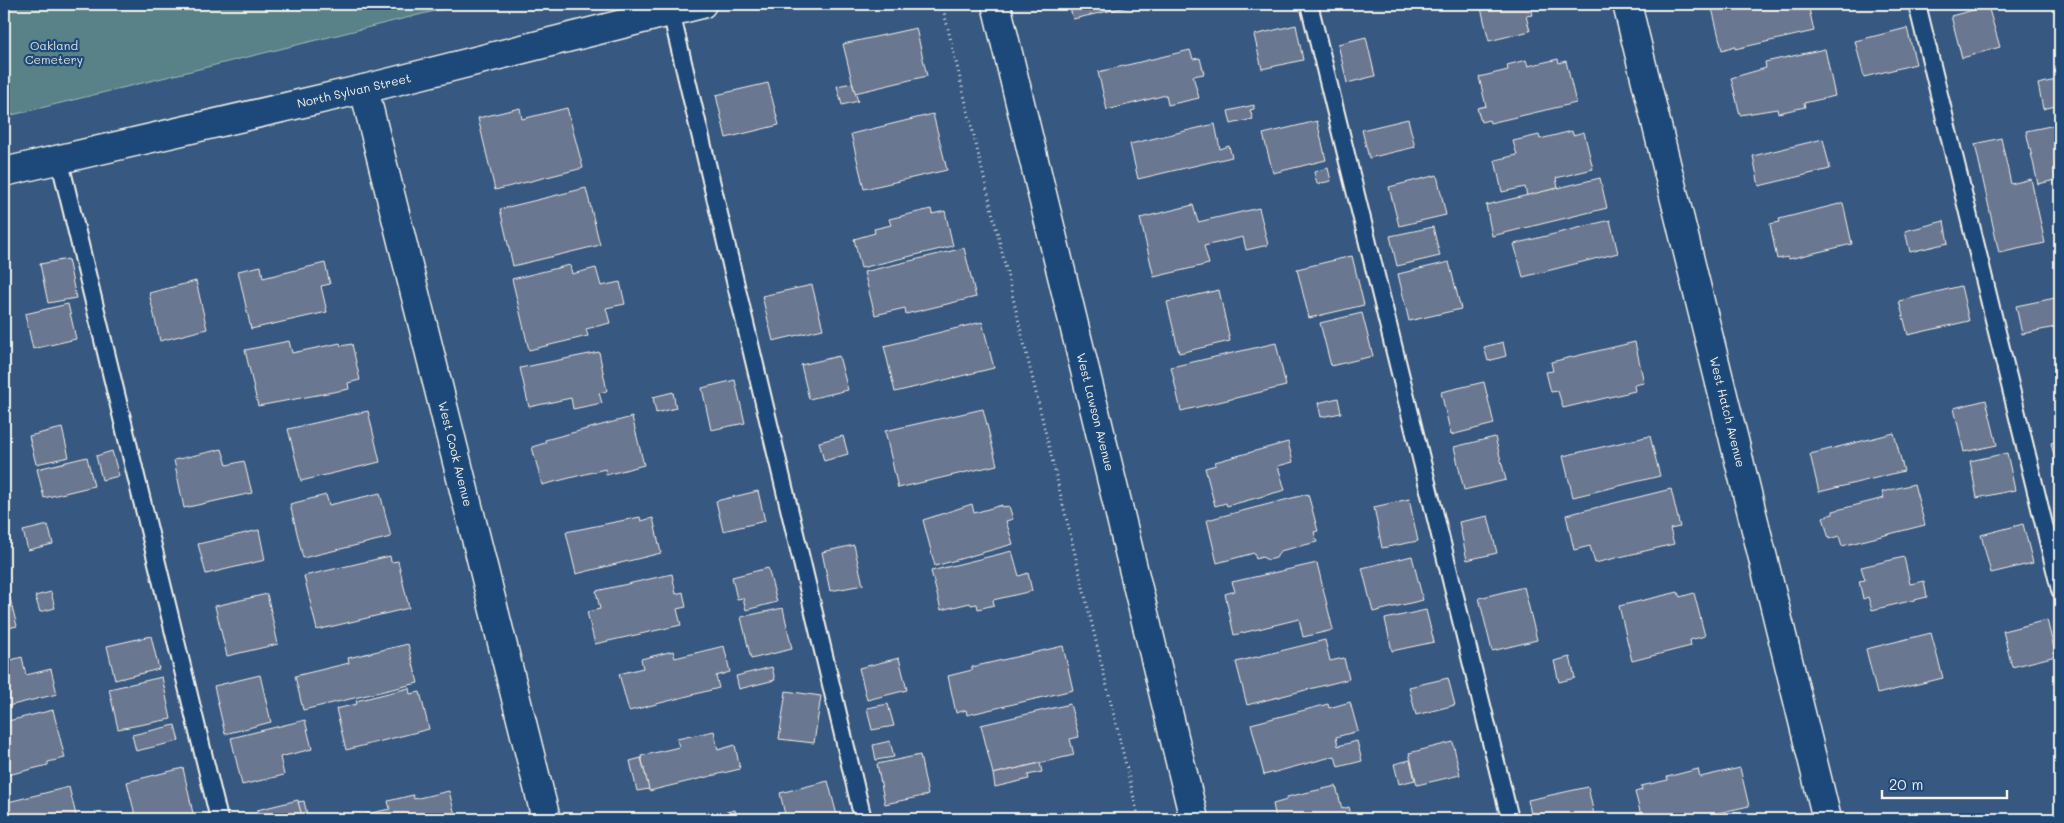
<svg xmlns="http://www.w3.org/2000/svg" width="2064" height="823" font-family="Mali,sans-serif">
<rect width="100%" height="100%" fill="#365881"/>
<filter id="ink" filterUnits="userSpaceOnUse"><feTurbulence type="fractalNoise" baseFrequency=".02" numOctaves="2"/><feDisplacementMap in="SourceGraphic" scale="10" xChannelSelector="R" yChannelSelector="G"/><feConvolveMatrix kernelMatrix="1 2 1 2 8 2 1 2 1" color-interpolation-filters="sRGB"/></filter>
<g filter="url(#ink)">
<!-- green -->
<path fill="#598288" stroke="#a6bab8" d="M 4,4 L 463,4 L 4,117 Z"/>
<!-- building -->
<g fill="#6b7790" stroke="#f4f1e8">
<path d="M 1069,4 L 1140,4 L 1073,19 Z"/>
<path d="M 1480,4 L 1530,4 L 1532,15 L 1526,16 L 1530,31 L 1489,41 Z"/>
<path d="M 1711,4 L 1808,4 L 1814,31 L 1735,49 L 1735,46 L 1722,50 Z"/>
<path d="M 1988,6 L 2000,47 L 1962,58 L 1951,16 Z"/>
<path d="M 1296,25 L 1303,60 L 1262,69 L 1254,35 Z"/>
<path d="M 916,28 L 927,76 L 855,93 L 843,44 Z"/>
<path d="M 1907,28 L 1916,64 L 1864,77 L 1855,41 Z"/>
<path d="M 1366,37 L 1375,76 L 1347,83 L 1338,44 Z"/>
<path d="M 1825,49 L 1835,96 L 1804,103 L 1805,107 L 1778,113 L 1777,109 L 1740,115 L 1731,78 L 1766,68 L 1765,62 Z"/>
<path d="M 1190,50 L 1193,59 L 1200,58 L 1204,74 L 1193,76 L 1199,98 L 1168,105 L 1166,95 L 1107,110 L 1098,72 Z"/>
<path d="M 1558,59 L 1559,63 L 1566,61 L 1576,103 L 1490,123 L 1489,120 L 1481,122 L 1477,108 L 1486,106 L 1479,77 L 1508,70 L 1507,65 L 1526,60 L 1528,66 Z"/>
<path d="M 2060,79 L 2060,105 L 2043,109 L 2038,84 Z"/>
<path d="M 768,83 L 779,125 L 726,138 L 716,95 Z"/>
<path d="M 852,83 L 858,101 L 842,105 L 837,86 Z"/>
<path d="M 1254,105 L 1254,109 L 1250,110 L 1253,119 L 1231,124 L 1228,111 Z"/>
<path d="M 520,108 L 522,119 L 567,108 L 583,168 L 495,190 L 478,118 Z"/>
<path d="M 933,114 L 947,170 L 864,189 L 851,134 Z"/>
<path d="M 1408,119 L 1415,147 L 1369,158 L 1362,130 Z"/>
<path d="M 1317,121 L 1326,160 L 1273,173 L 1263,134 Z"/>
<path d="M 1215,124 L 1220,149 L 1229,146 L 1232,157 L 1138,179 L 1130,144 Z"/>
<path d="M 2060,124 L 2060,179 L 2038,184 L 2026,131 Z"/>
<path d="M 1572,131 L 1573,135 L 1584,132 L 1593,169 L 1556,178 L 1558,188 L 1527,196 L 1525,187 L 1502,192 L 1495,160 L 1517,155 L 1513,141 L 1539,135 L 1540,139 Z"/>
<path d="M 2001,138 L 2011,184 L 2031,179 L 2045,243 L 1999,253 L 1975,144 Z"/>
<path d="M 1823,139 L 1830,169 L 1759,186 L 1753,156 Z"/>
<path d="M 1328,168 L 1331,181 L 1317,184 L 1314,172 Z"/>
<path d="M 1437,175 L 1446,215 L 1399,226 L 1389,187 Z"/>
<path d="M 1600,178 L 1607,208 L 1492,236 L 1486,205 Z"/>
<path d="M 586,188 L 600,245 L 513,266 L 500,209 Z"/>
<path d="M 1843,203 L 1852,244 L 1789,259 L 1788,257 L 1777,259 L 1770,224 L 1780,222 L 1779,219 Z"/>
<path d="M 1193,205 L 1198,222 L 1259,208 L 1268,245 L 1246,250 L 1243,237 L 1204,246 L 1209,264 L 1154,277 L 1140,218 Z"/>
<path d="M 931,209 L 932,214 L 945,211 L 953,246 L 861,268 L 854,239 L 875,233 L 874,229 L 891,225 L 889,219 Z"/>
<path d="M 1610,220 L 1618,253 L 1523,277 L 1514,244 Z"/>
<path d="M 1944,221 L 1948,243 L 1910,252 L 1905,231 Z"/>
<path d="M 1433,227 L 1440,256 L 1397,266 L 1390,236 Z"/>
<path d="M 964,248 L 976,297 L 906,314 L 905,308 L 875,315 L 864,272 Z"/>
<path d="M 1352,256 L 1364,305 L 1309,318 L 1297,269 Z"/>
<path d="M 68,259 L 76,298 L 48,303 L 40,264 Z"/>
<path d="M 1449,262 L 1461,309 L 1409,321 L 1398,274 Z"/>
<path d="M 325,263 L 330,284 L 321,286 L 327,312 L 251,329 L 238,271 L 261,266 L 263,278 Z"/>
<path d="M 570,265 L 572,274 L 596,268 L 601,286 L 620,282 L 625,304 L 606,308 L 610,323 L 586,329 L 588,336 L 529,350 L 512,279 Z"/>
<path d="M 196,281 L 207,329 L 160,341 L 149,293 Z"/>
<path d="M 812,285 L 823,329 L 773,341 L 762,296 Z"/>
<path d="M 1961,286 L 1969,321 L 1908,335 L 1899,301 Z"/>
<path d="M 1219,290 L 1230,341 L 1179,353 L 1167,302 Z"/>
<path d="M 2055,298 L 2060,326 L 2022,334 L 2016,306 Z"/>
<path d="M 68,304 L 76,339 L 33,349 L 25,314 Z"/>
<path d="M 1362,313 L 1373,356 L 1331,366 L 1320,323 Z"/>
<path d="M 982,322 L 994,368 L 895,392 L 884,346 Z"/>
<path d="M 289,341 L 292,353 L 340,343 L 341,346 L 352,344 L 360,380 L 348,383 L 349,389 L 258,406 L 245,350 Z"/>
<path d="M 1503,342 L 1506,356 L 1488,361 L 1484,347 Z"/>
<path d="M 1635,342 L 1644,383 L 1634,385 L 1635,391 L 1563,408 L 1558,391 L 1551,392 L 1546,372 L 1553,371 L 1551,362 Z"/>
<path d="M 1276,343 L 1286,386 L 1181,411 L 1171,367 Z"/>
<path d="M 599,352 L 607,391 L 599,393 L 602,403 L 573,409 L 571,398 L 529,407 L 520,368 Z"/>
<path d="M 839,356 L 848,390 L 809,399 L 801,365 Z"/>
<path d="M 735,380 L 745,423 L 711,430 L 702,388 Z"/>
<path d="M 1484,382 L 1494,424 L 1451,435 L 1441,392 Z"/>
<path d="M 673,392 L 676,408 L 656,413 L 653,397 Z"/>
<path d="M 1338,398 L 1341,413 L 1321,417 L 1318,403 Z"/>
<path d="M 1986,400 L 1997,445 L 1964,452 L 1954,408 Z"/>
<path d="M 983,409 L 997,465 L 898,488 L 885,431 Z"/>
<path d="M 368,411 L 380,462 L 301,481 L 288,429 Z"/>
<path d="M 632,417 L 644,465 L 606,475 L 605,469 L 542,485 L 532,447 L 545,443 L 545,440 Z"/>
<path d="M 62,428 L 69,457 L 36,464 L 29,436 Z"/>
<path d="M 1894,433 L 1904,471 L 1819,492 L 1810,454 Z"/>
<path d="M 843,436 L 848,454 L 824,461 L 819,442 Z"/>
<path d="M 1650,436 L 1660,476 L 1573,497 L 1563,456 Z"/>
<path d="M 1495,437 L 1506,480 L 1464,490 L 1454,447 Z"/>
<path d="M 2060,440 L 2060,469 L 2057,469 L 2051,443 Z"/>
<path d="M 1288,442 L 1293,462 L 1278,466 L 1285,490 L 1227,506 L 1226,503 L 1215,506 L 1205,468 L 1216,465 L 1215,462 Z"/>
<path d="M 222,449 L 227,465 L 244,461 L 252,493 L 184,508 L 174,460 Z"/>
<path d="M 112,451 L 119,476 L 102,480 L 96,456 Z"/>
<path d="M 2007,453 L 2015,490 L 1977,498 L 1970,461 Z"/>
<path d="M 87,457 L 94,486 L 44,498 L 37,469 Z"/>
<path d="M 1914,484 L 1925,525 L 1842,546 L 1839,536 L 1829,539 L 1823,517 L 1833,514 L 1833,511 L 1884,498 L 1882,492 Z"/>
<path d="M 1671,489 L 1680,527 L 1670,529 L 1674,544 L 1595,563 L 1590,546 L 1574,550 L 1566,515 Z"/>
<path d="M 758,491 L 765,521 L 723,531 L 716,501 Z"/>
<path d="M 380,493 L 391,537 L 303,558 L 290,504 L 326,495 L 329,505 Z"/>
<path d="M 1308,494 L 1318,531 L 1314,532 L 1317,542 L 1280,551 L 1276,558 L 1268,560 L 1262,557 L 1256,559 L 1254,553 L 1217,563 L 1207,520 Z"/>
<path d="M 1409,499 L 1418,541 L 1382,548 L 1374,507 Z"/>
<path d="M 972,504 L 974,513 L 1002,505 L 1002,507 L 1009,506 L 1013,519 L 1006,521 L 1013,544 L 935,566 L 923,520 Z"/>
<path d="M 1488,516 L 1497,553 L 1467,560 L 1459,522 Z"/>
<path d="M 640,517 L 641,521 L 653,518 L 661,553 L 576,574 L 566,532 Z"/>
<path d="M 2023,524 L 2033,563 L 1991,573 L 1981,535 Z"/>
<path d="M 48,525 L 53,544 L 28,550 L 23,531 Z"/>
<path d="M 259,530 L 265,560 L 206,574 L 198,544 Z"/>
<path d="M 854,545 L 863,585 L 830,591 L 822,552 Z"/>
<path d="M 1012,551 L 1019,576 L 1028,573 L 1032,591 L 993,600 L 994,605 L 978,609 L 977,604 L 971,605 L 970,603 L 941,610 L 931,571 Z"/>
<path d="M 390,556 L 391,562 L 398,561 L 409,608 L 317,630 L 304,576 Z"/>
<path d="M 1412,556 L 1423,600 L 1373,612 L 1362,568 Z"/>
<path d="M 1904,557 L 1910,584 L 1924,581 L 1927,597 L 1872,610 L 1868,597 L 1863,599 L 1859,581 L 1865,580 L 1861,567 Z"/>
<path d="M 1317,563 L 1333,630 L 1303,637 L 1299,619 L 1234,635 L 1225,594 L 1235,591 L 1232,582 Z"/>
<path d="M 768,568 L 777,602 L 746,610 L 743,598 L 737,599 L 732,577 Z"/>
<path d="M 672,574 L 676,594 L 683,592 L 686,607 L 677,609 L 681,625 L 595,644 L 587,612 L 600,609 L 596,591 Z"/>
<path d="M 4,575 L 17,626 L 4,629 Z"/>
<path d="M 1524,587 L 1537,640 L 1492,651 L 1479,598 Z"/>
<path d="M 51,592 L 55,608 L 40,612 L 35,596 Z"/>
<path d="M 1678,592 L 1680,597 L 1694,593 L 1705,636 L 1690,640 L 1691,646 L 1632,661 L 1619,606 Z"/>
<path d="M 267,594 L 278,644 L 227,656 L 215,606 Z"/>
<path d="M 783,608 L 792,649 L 751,659 L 741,617 Z"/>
<path d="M 1426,610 L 1434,642 L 1392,651 L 1385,619 Z"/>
<path d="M 2047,620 L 2056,656 L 2012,667 L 2003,631 Z"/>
<path d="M 1931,633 L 1943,678 L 1877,694 L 1866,649 Z"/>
<path d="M 151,636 L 159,669 L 115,680 L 107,646 Z"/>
<path d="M 1325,640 L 1330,661 L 1344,658 L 1349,679 L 1247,705 L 1236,662 Z"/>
<path d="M 408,644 L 418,683 L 303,710 L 295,676 L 349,663 L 348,658 Z"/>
<path d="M 724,646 L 730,672 L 716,676 L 719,688 L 629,711 L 619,674 L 643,668 L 641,659 L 673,651 L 675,658 Z"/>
<path d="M 1063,646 L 1073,690 L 967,715 L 966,710 L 956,713 L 948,676 L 972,670 L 972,667 Z"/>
<path d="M 22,657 L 26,675 L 51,669 L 57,694 L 4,707 L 4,662 Z"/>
<path d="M 1570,657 L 1575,678 L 1559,682 L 1554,661 Z"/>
<path d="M 899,658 L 907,690 L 867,700 L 859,668 Z"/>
<path d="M 772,667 L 775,680 L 739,689 L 736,676 Z"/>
<path d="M 260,675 L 271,722 L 225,734 L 214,686 Z"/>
<path d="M 162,677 L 171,719 L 118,729 L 109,689 Z"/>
<path d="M 1448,678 L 1455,705 L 1416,715 L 1409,687 Z"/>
<path d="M 409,688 L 410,694 L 420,692 L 429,729 L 346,750 L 336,709 L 357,704 L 356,701 Z"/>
<path d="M 786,691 L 821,696 L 814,743 L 779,739 Z"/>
<path d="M 1350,702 L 1358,731 L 1336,737 L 1338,746 L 1357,741 L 1362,761 L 1338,767 L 1335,756 L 1264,775 L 1251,724 L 1328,704 L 1329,708 Z"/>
<path d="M 888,704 L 894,726 L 872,730 L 867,708 Z"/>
<path d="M 1070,704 L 1079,737 L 1070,739 L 1074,755 L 993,774 L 981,725 Z"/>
<path d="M 53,710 L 65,758 L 48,762 L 48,765 L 4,776 L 4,722 Z"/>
<path d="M 305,720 L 312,749 L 280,757 L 284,775 L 242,785 L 231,738 Z"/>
<path d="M 175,725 L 179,741 L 136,751 L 132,735 Z"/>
<path d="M 714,731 L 718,750 L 735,745 L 740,769 L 649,791 L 641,756 L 679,747 L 677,739 Z"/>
<path d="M 890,741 L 894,757 L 876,760 L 873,745 Z"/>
<path d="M 1453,742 L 1460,775 L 1417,785 L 1409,753 Z"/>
<path d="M 920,755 L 928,795 L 885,804 L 877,764 Z"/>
<path d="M 641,758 L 649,789 L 637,791 L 630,761 Z"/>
<path d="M 1410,760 L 1415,780 L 1399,784 L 1394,764 Z"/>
<path d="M 1040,763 L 1042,772 L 1028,775 L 1029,779 L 995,787 L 993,774 Z"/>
<path d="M 183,768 L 194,818 L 136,819 L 127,782 Z"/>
<path d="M 1740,768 L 1749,806 L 1709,815 L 1710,819 L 1676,819 L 1676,817 L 1642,819 L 1635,792 L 1642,790 L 1641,786 L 1668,780 L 1667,777 L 1698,769 L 1700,777 Z"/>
<path d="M 828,781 L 838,819 L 786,819 L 780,793 Z"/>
<path d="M 1336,786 L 1342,809 L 1349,807 L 1352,819 L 1276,819 L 1273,804 L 1287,800 L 1287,797 Z"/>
<path d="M 69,787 L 77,819 L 4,819 L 4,803 Z"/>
<path d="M 1588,787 L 1595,819 L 1532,819 L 1528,800 Z"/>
<path d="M 449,791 L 456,819 L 363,819 L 367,818 L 366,814 L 390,809 L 388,801 L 413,795 L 414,799 Z"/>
<path d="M 298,800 L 303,819 L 259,819 L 257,810 Z"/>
<path d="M 304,801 L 308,819 L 303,819 L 298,802 Z"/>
<path d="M 735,810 L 738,819 L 698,819 Z"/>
</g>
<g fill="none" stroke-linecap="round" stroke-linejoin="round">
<!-- service casing -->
<g stroke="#f4f1e8" stroke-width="20">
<g id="service">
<path d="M 1309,4 L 1510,819"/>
<path d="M 1917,4 L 2060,590"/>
<path d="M 671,12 L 863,819"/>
<path d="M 59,158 L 219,819"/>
</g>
</g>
<!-- minor casing -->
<g stroke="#f4f1e8" stroke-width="31">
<g id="minor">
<path d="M 996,4 L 1194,819"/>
<path d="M 1627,4 L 1827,819"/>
<path d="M 364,89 L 546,819"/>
<path d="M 4,172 L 364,89 L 702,4"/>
</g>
</g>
<!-- path -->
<path stroke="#f4f1e8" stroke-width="3" stroke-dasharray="1 4" stroke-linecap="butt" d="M 942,4 L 1139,819"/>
<!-- service -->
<use href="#service" stroke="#1f4a7a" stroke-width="16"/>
<!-- minor -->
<use href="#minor" stroke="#1f4a7a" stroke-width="28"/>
</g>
</g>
<g text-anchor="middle" stroke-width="4.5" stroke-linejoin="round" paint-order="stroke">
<!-- park labels -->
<g font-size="12" fill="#dde0da" stroke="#1f4a7a">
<text x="54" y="50">Oakland<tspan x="54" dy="14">Cemetery</tspan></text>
</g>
<!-- street labels -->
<g font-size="12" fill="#f4f1e8" stroke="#1f4a7a">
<text transform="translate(354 91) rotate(-13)" y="4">North Sylvan Street</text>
<text transform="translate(1095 412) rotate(76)" y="4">West Lawson Avenue</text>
<text transform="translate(1727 412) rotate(76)" y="4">West Hatch Avenue</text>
<text transform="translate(455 454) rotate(76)" y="4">West Cook Avenue</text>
</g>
</g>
<!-- margin -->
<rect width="2064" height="823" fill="none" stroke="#1f4a7a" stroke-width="20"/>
<rect x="10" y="10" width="2044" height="803" fill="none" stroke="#f4f1e8" stroke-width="2" filter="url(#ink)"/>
<!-- scale -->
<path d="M1882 790v8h125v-8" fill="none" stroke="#f4f1e8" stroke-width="2.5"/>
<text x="1889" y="790" font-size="15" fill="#f4f1e8" stroke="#1f4a7a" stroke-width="4" paint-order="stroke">20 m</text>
</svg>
